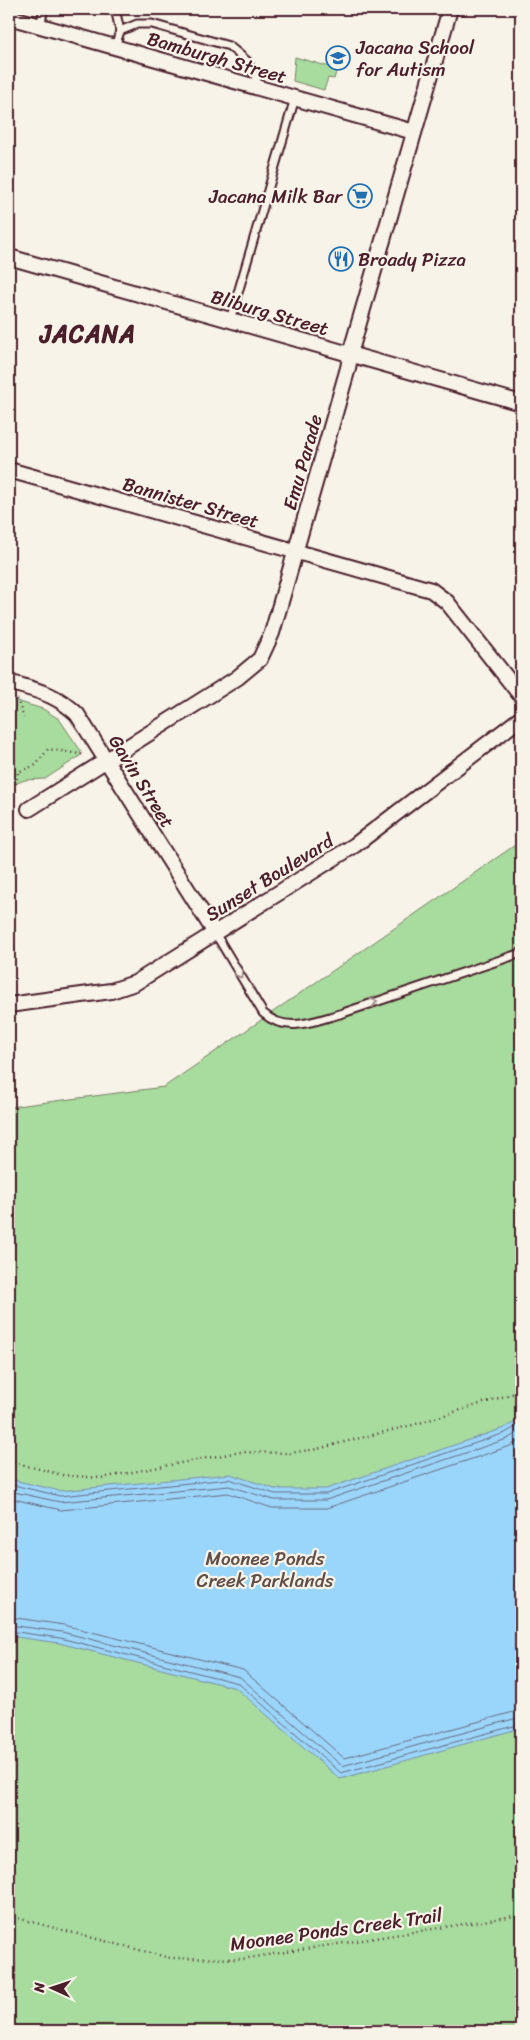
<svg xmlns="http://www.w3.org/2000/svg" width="530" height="2040" font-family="Sriracha,sans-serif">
<rect width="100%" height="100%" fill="#f7f3e8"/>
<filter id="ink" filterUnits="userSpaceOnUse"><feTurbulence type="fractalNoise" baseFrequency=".02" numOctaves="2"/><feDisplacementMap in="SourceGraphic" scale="10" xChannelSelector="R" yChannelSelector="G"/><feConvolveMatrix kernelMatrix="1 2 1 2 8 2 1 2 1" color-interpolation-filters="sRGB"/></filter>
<g filter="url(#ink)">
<!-- green -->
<g fill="#a7dc9e" stroke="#787e64">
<path d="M 295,57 L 337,69 L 334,79 L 328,78 L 324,90 L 293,81 Z"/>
<path d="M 10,699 L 43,709 L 59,719 L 81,751 L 80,756 L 45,779 L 25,780 L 9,786 Z"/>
<path d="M 521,841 L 521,2031 L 9,2031 L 9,1107 L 164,1087 Z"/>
</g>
<!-- water -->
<path fill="#9ad6fb" stroke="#7a8da8" d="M 521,1419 L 521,1728 L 340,1779 L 236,1688 L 59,1643 L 9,1636 L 9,1479 L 60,1491 L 230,1474 L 275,1489 L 326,1489 L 504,1428 Z"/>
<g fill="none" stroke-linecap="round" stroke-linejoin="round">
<!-- shore -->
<g stroke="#6a687e" stroke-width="1">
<path d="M 9,1484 L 60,1496 L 229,1479 L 275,1494 L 326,1494 L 505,1433 L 521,1424"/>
<path d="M 9,1491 L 60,1502 L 229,1486 L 274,1500 L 326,1500 L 507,1439 L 521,1431"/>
<path d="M 9,1498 L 61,1510 L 228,1493 L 272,1508 L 327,1508 L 510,1446 L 521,1440"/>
<path d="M 9,1617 L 64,1625 L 243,1670 L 344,1758 L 521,1710"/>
<path d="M 9,1625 L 62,1632 L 240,1677 L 342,1766 L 521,1717"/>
<path d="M 9,1631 L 60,1638 L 238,1683 L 341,1773 L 521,1724"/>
</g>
<!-- lane casing -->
<g stroke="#4a1f2b" stroke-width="11">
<g id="lane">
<path d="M 40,26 L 44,9"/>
<path d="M 120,31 L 137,24 L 152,24 L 229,46 L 247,61 L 257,80 L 257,88"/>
<path d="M 115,47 L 120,31 L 116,13"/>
<path d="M 230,320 L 295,98"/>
<path d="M 215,933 L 263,1013 C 286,1034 314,1021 340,1014 L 521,953"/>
</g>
</g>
<!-- street casing -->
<g stroke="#4a1f2b" stroke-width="18">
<g id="street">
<path d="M 9,17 L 414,132"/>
<path d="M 9,257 L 521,403"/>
<path d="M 9,470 L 431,590 L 447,602 L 521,696"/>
<path d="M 9,682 C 37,691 55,693 77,714 L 215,933"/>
<path d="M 29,809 L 237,678 L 260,659 L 272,633 L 348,368 L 352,347 L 450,9"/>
<path d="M 9,1005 L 111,991 L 135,983 L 355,845 L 521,718"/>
</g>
</g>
<!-- path -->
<g stroke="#4a1f2b" stroke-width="2.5" stroke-dasharray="1 4" stroke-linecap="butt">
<path d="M 17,699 L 24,718"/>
<path d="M 16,784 L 18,772 L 36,765 L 48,749 L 86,755"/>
<path d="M 9,1461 L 62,1475 L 101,1478 L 239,1452 L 290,1453 L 317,1449 L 416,1424 L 521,1391"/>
<path d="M 9,1916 L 170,1958 L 242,1959 L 521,1915"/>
</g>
<!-- lane -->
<use href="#lane" stroke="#f7f3e8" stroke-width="7"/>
<!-- street -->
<use href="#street" stroke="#f7f3e8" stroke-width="14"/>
</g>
<!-- one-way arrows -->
<defs><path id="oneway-chevron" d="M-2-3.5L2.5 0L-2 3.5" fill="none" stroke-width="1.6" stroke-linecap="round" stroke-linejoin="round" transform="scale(1.25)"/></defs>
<g stroke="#a0898a">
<use href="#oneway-chevron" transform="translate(240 975) rotate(59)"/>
<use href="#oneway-chevron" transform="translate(374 1002) rotate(-18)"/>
</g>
</g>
<!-- icons -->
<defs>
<g id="school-ring" transform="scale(1.25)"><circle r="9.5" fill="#f7f3e8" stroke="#1f6fb2" stroke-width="1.5"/><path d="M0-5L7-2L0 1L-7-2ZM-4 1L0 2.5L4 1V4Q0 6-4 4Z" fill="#1f6fb2"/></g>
<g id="supermarket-ring" transform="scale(1.25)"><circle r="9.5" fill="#f7f3e8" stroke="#1f6fb2" stroke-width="1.5"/><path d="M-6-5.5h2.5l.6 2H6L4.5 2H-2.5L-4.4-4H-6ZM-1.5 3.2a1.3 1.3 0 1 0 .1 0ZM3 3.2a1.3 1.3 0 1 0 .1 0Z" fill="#1f6fb2"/></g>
<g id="restaurant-ring" transform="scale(1.25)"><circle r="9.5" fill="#f7f3e8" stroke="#1f6fb2" stroke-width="1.5"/><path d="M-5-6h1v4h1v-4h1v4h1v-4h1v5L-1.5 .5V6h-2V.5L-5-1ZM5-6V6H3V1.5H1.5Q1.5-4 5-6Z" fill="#1f6fb2"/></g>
</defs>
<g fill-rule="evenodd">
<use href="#school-ring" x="338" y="58"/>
<use href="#supermarket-ring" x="360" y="196"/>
<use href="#restaurant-ring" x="341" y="259"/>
</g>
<g text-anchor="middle" stroke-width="4.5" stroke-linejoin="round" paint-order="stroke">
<!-- poi labels -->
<g font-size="19" fill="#4a1f2b" stroke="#f7f3e8" text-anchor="start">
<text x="356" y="54">Jacana School<tspan x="356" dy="22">for Autism</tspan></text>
<text x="342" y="203" text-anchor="end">Jacana Milk Bar</text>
<text x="358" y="266">Broady Pizza</text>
</g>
<!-- street labels -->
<g font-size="19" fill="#4a1f2b" stroke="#f7f3e8">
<text transform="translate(217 57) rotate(16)" y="7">Bamburgh Street</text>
<text transform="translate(270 312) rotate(16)" y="7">Bliburg Street</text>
<text transform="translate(302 462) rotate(-74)" y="7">Emu Parade</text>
<text transform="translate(191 502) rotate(16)" y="7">Bannister Street</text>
<text transform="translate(142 781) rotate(58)" y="7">Gavin Street</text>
<text transform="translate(269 877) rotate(-32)" y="7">Sunset Boulevard</text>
<text transform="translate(336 1929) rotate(-8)" y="7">Moonee Ponds Creek Trail</text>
</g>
<!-- park labels -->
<g font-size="19" fill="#614e48" stroke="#f7f3e8">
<text x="265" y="1565">Moonee Ponds<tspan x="265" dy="22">Creek Parklands</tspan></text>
</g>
<!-- district labels -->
<g font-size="24" font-weight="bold" letter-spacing="1" fill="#4a1f2b" stroke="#f7f3e8">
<text x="88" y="342">JACANA</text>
</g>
</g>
<!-- margin -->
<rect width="530" height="2040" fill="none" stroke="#f7f3e8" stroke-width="30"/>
<rect x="15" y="15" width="500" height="2010" fill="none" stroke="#4a1f2b" stroke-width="2" filter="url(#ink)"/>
<!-- north arrow -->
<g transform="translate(52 1988) rotate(273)" stroke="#f7f3e8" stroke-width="4" paint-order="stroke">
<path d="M0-4L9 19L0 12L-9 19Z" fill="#4a1f2b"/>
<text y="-8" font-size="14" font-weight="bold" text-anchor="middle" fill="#4a1f2b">N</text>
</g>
</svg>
